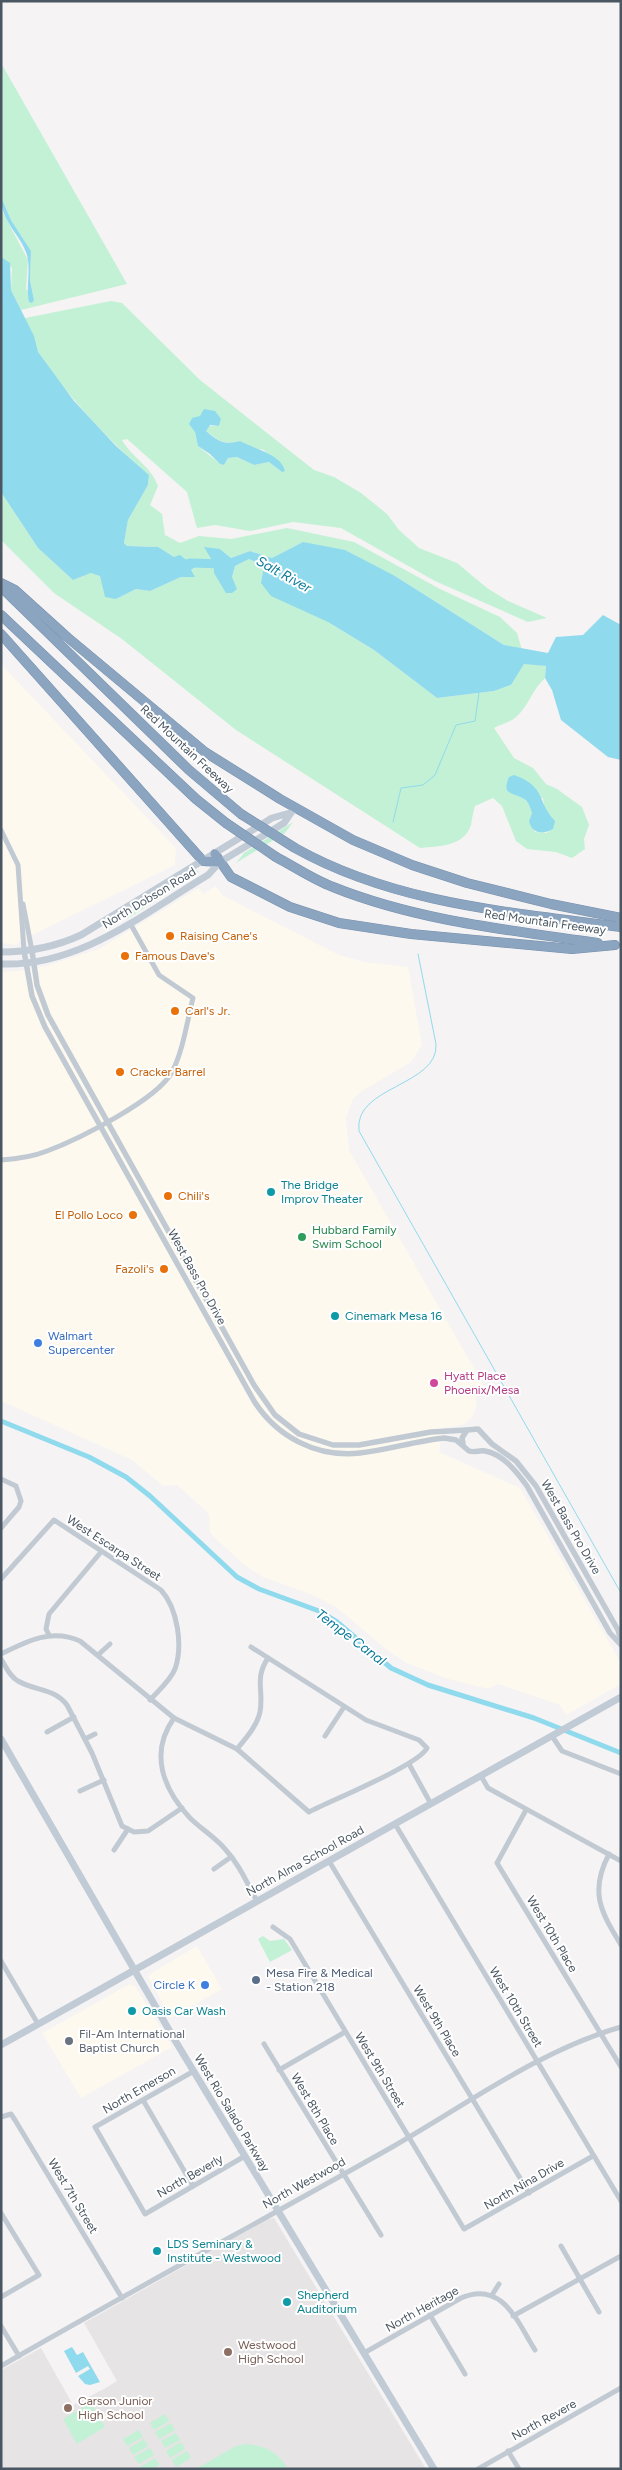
<svg xmlns="http://www.w3.org/2000/svg" width="622" height="2470" font-family="Figtree,sans-serif">
<rect width="100%" height="100%" fill="#f5f3f3"/>
<!-- commercial -->
<g fill="#fdf9ef">
<path d="M 1,664 L 176,848 L 175,865 L 20,941 L 16,945 L 1,943 Z"/>
<path d="M 216,886 L 222,895 L 339,955 L 364,962 L 408,967 L 422,1045 L 411,1062 L 362,1091 L 353,1099 L 346,1118 L 349,1150 L 487,1391 L 475,1392 L 477,1404 L 472,1418 L 462,1425 L 443,1428 L 439,1452 L 520,1488 L 621,1663 L 621,1684 L 566,1715 L 560,1705 L 498,1684 L 488,1689 L 448,1679 L 407,1663 L 390,1652 L 336,1607 L 313,1595 L 263,1577 L 243,1564 L 210,1533 L 209,1514 L 177,1485 L 163,1486 L 132,1460 L 1,1401 L 1,972 L 17,971 L 46,966 L 99,949 L 199,888 L 203,894 Z"/>
<path d="M 197,1946 L 222,1989 L 171,2018 L 148,1977 L 153,1972 Z"/>
<path d="M 130,1984 L 136,1987 L 172,2047 L 81,2098 L 42,2033 Z"/>
</g>
<!-- education -->
<path fill="#e6e4e5" d="M 274,2218 L 426,2469 L 1,2469 L 1,2370 L 41,2348 L 73,2405 L 104,2389 L 117,2381 L 84,2323 L 268,2219 Z"/>
<!-- green -->
<g fill="#c3f1d5" fill-rule="evenodd">
<path d="M 1,63 L 127,284 L 21,310 L 11,290 L 12,268 L 1,257 L 1,209 L 28,260 L 26,289 L 34,300 L 30,279 L 31,251 L 11,220 L 1,197 Z"/>
<path d="M 111,301 L 122,303 L 200,380 L 314,470 L 334,477 L 361,493 L 387,514 L 399,530 L 419,548 L 457,563 L 487,588 L 508,601 L 547,618 L 528,622 L 435,581 L 341,528 L 293,522 L 250,531 L 215,525 L 197,528 L 187,492 L 127,439 L 122,440 C 133,459 150,465 158,486 L 150,505 L 162,514 L 165,535 L 180,543 L 199,536 L 231,539 L 287,528 L 354,542 L 440,589 L 500,617 L 517,633 L 522,650 L 504,645 L 395,576 L 303,542 L 272,558 L 250,551 L 231,558 L 220,549 L 213,562 L 214,573 L 232,577 L 235,566 L 249,559 L 264,566 L 328,622 L 374,650 L 437,698 L 494,691 L 511,685 L 524,663 L 546,666 L 545,678 C 531,691 529,706 516,717 C 511,722 501,724 494,728 L 514,758 L 533,768 L 546,784 L 557,789 L 582,807 L 589,825 L 584,839 L 585,849 L 572,858 L 556,852 L 527,849 L 516,841 L 502,806 L 493,798 L 475,806 C 473,812 472,819 471,825 C 464,847 438,846 420,848 L 236,730 L 122,639 L 54,593 L 1,540 L 1,492 L 38,548 L 73,580 L 91,573 L 100,575 L 116,599 L 136,589 L 150,591 L 181,577 L 202,563 L 174,557 L 157,547 L 127,546 L 124,543 L 128,520 L 148,485 L 149,475 C 107,439 71,400 39,354 C 35,347 30,328 25,318 ZM 221,419 L 219,426 L 207,426 L 206,431 C 219,441 224,445 240,441 L 250,447 L 264,450 L 270,457 L 277,459 L 282,472 L 269,462 L 254,465 L 237,457 L 228,458 L 224,465 L 220,464 L 198,446 L 195,432 ZM 523,798 L 543,798 L 545,811 L 554,821 L 553,829 L 546,833 L 535,832 L 529,821 L 532,813 L 528,803 Z"/>
<path d="M 293,822 L 285,833 L 236,863 L 244,853 Z"/>
<path d="M 196,870 L 199,872 L 127,919 L 124,915 Z"/>
<path d="M 263,1936 L 270,1941 L 284,1939 L 292,1950 L 270,1962 L 258,1939 Z"/>
<path d="M 91,2403 L 105,2427 L 77,2444 L 63,2419 Z"/>
<path d="M 165,2414 L 169,2421 L 154,2430 L 150,2423 Z"/>
<path d="M 171,2423 L 175,2430 L 159,2439 L 155,2432 Z"/>
<path d="M 139,2430 L 143,2437 L 127,2446 L 123,2439 Z"/>
<path d="M 176,2433 L 180,2440 L 165,2448 L 161,2441 Z"/>
<path d="M 144,2439 L 148,2446 L 133,2455 L 129,2448 Z"/>
<path d="M 181,2442 L 185,2449 L 170,2458 L 166,2451 Z"/>
<path d="M 245,2444 C 264,2445 278,2452 288,2469 L 196,2469 L 236,2446 Z"/>
<path d="M 150,2448 L 154,2455 L 139,2464 L 134,2457 Z"/>
<path d="M 187,2451 L 191,2458 L 176,2467 L 172,2460 Z"/>
<path d="M 155,2458 L 159,2465 L 152,2469 L 141,2469 L 140,2467 Z"/>
</g>
<!-- water -->
<g fill="#90daee">
<path d="M 1,197 L 11,220 L 31,251 L 30,280 L 34,300 L 32,303 L 29,302 C 26,288 30,274 28,260 C 25,237 1,225 1,197 Z"/>
<path d="M 1,257 L 10,263 L 11,290 L 34,336 L 38,352 L 74,401 L 116,446 L 149,475 L 148,485 L 128,520 L 124,543 L 127,546 L 158,547 L 174,557 L 180,555 L 185,559 L 203,562 L 191,570 L 195,577 L 181,577 L 150,591 L 136,589 L 116,599 L 105,597 L 100,576 L 91,573 L 73,580 L 38,548 L 1,492 Z"/>
<path d="M 204,409 L 215,411 L 221,419 L 219,426 L 210,425 L 206,431 C 219,442 224,445 240,441 C 254,449 281,454 285,471 L 282,472 L 269,462 L 254,465 L 237,457 L 228,458 L 224,465 L 220,464 L 210,454 L 198,446 L 195,432 L 189,424 L 192,418 L 200,416 Z"/>
<path d="M 303,542 L 345,550 L 395,576 L 504,645 L 548,653 L 556,637 L 583,635 L 603,615 L 621,625 L 621,760 L 608,757 L 561,720 L 552,690 L 545,678 L 546,666 L 524,664 L 511,685 L 494,691 L 437,698 L 374,650 L 328,622 L 271,596 L 261,583 L 264,566 L 249,559 L 235,566 L 232,577 L 237,589 L 232,593 L 226,593 L 214,573 L 213,562 L 204,547 L 220,549 L 231,558 L 250,551 L 272,558 Z"/>
<path d="M 514,775 C 547,787 536,801 555,821 L 553,829 C 543,835 532,834 529,821 L 532,813 C 530,808 529,802 524,799 C 513,792 501,796 509,777 Z"/>
<path d="M 72,2347 L 77,2355 L 83,2352 L 100,2382 L 90,2385 L 85,2384 L 78,2376 L 90,2369 L 88,2366 L 76,2373 L 64,2351 Z"/>
</g>
<g fill="none" stroke-linecap="round" stroke-linejoin="round">
<!-- stream -->
<g stroke="#90daee" stroke-width="1">
<path d="M 393,822 L 401,788 L 423,785 L 435,775 L 456,725 L 475,721 L 479,693"/>
<path d="M 418,954 L 436,1044 C 439,1086 353,1086 359,1131 L 621,1593"/>
</g>
<!-- canal -->
<path stroke="#90daee" stroke-width="5" d="M 1,1421 L 89,1457 L 126,1477 L 150,1496 L 237,1577 L 259,1589 L 319,1611 L 337,1622 L 391,1668 L 428,1685 L 534,1718 L 621,1753"/>
<!-- river -->
<path stroke="#90daee" stroke-width="9" d="M 190,563 L 225,564"/>
<!-- motorway casing -->
<g stroke="#7690ad" stroke-width="10">
<g id="motorway">
<path d="M 1,583 L 15,590 L 67,637 L 205,752 L 280,799 L 353,840 L 412,865 L 467,883 L 551,904 L 621,918"/>
<path d="M 1,587 L 189,770 L 241,814"/>
<path d="M 1,615 L 196,799 L 226,823"/>
<path d="M 1,634 L 203,861 L 220,862"/>
<path d="M 295,848 C 395,904 509,912 621,927"/>
<path d="M 215,854 L 231,877 L 290,907 L 339,923 L 411,934 L 572,949 L 615,945"/>
<path d="M 276,857 C 295,867 314,880 333,887 C 418,921 509,930 598,943"/>
</g>
</g>
<!-- minor -->
<g stroke="#c1cad2" stroke-width="5">
<path d="M 1,830 L 18,865 L 24,951"/>
<path d="M 23,904 L 32,951"/>
<path d="M 1,1160 C 16,1159 32,1157 47,1151 C 77,1140 157,1100 172,1072 C 183,1051 187,1022 193,998 L 159,975 L 130,923"/>
<path d="M 1,1479 L 16,1486 L 21,1501 L 19,1507 L 1,1528"/>
<path d="M 1,1579 L 54,1520 L 161,1590 C 178,1609 183,1646 175,1669 C 170,1681 158,1691 150,1700"/>
<path d="M 49,1635 L 46,1629 L 49,1614 L 101,1552"/>
<path d="M 1,1654 C 27,1641 52,1628 80,1641 L 174,1718 L 237,1749 L 309,1812 C 330,1801 419,1765 427,1748 L 419,1740 L 366,1720 L 251,1647"/>
<path d="M 99,1654 L 110,1644"/>
<path d="M 1,1659 C 6,1667 10,1677 18,1681 C 35,1691 54,1688 67,1705 L 92,1753 L 122,1826 L 134,1832 L 148,1831 L 182,1808"/>
<path d="M 174,1718 C 149,1753 163,1789 190,1818 C 201,1829 215,1837 225,1849 C 239,1864 247,1883 257,1901"/>
<path d="M 47,1732 L 74,1717"/>
<path d="M 325,1736 L 344,1707"/>
<path d="M 552,1736 L 562,1751 L 621,1774"/>
<path d="M 85,1739 L 95,1734"/>
<path d="M 237,1749 C 246,1738 257,1726 260,1712 C 264,1690 254,1679 268,1658"/>
<path d="M 409,1764 L 431,1804"/>
<path d="M 481,1776 L 488,1788 L 621,1861"/>
<path d="M 80,1791 L 104,1780"/>
<path d="M 526,1810 L 497,1863 L 621,2067"/>
<path d="M 395,1824 L 621,2201"/>
<path d="M 114,1850 L 128,1829"/>
<path d="M 609,1854 C 589,1892 601,1912 621,1945"/>
<path d="M 329,1861 L 529,2193"/>
<path d="M 214,1869 L 231,1857"/>
<path d="M 273,1927 L 290,1939 L 464,2229 L 593,2156"/>
<path d="M 1,1961 L 38,2024"/>
<path d="M 264,2044 L 381,2235"/>
<path d="M 279,2070 L 345,2032"/>
<path d="M 194,2071 L 95,2127 L 145,2214 L 245,2156"/>
<path d="M 143,2100 L 193,2186"/>
<path d="M 1,2117 L 11,2114 L 15,2120 L 122,2298"/>
<path d="M 1,2213 L 39,2275 L 1,2297"/>
<path d="M 561,2246 L 599,2312"/>
<path d="M 492,2295 L 499,2284"/>
<path d="M 430,2315 L 465,2374"/>
<path d="M 513,2316 L 621,2256"/>
<path d="M 1,2326 L 19,2356"/>
<path d="M 364,2353 L 461,2298 C 502,2280 517,2321 535,2350"/>
<path d="M 1,2366 C 131,2291 263,2220 394,2146 C 466,2105 540,2050 621,2027"/>
<path d="M 508,2451 L 519,2469"/>
<path d="M 478,2469 L 621,2388"/>
</g>
<!-- tertiary -->
<g stroke="#c1cad2" stroke-width="5.5">
<path d="M 24,951 L 32,996 L 45,1027 L 254,1401 C 277,1437 317,1458 360,1453 C 388,1450 415,1441 444,1438 L 456,1440 L 469,1451 C 475,1453 479,1450 485,1451 C 503,1454 517,1472 527,1486 L 610,1633 L 621,1645"/>
<path d="M 32,951 L 37,985 L 48,1015 L 254,1385 L 275,1415 L 299,1434 L 333,1445 L 359,1445 L 431,1432 L 467,1430"/>
<path d="M 463,1444 L 462,1438 L 467,1430 L 478,1429 L 492,1444 L 516,1461 L 536,1486 L 618,1630 L 621,1641"/>
</g>
<!-- secondary -->
<g stroke="#c1cbd6" stroke-width="7">
<path d="M 1,952 C 30,952 55,947 81,935 L 272,818 L 290,813"/>
<path d="M 1,964 C 80,967 144,913 208,875 L 220,862 L 284,823 L 295,807"/>
<path d="M 1,1739 L 176,2042 L 434,2469"/>
<path d="M 1,2045 L 621,1697"/>
</g>
<!-- motorway -->
<use href="#motorway" stroke="#8ba5c1" stroke-width="9"/>
<!-- motorway-bridge casing -->
<g stroke="#7690ad" stroke-width="10" stroke-linecap="butt">
<g id="motorway-bridge">
<path d="M 241,814 L 295,848"/>
<path d="M 226,823 L 276,857"/>
</g>
</g>
<!-- motorway-bridge -->
<use href="#motorway-bridge" stroke="#8ba5c1" stroke-width="9"/>
</g>
<!-- markers -->
<g fill="#e8710a" stroke="#fff" stroke-width="2">
<circle cx="170" cy="936" r="5"/>
<circle cx="125" cy="956" r="5"/>
<circle cx="175" cy="1011" r="5"/>
<circle cx="120" cy="1072" r="5"/>
<circle cx="168" cy="1196" r="5"/>
<circle cx="133" cy="1215" r="5"/>
<circle cx="164" cy="1269" r="5"/>
</g>
<g fill="#0f9aa8" stroke="#fff" stroke-width="2">
<circle cx="271" cy="1192" r="5"/>
<circle cx="335" cy="1316" r="5"/>
<circle cx="132" cy="2011" r="5"/>
<circle cx="157" cy="2251" r="5"/>
<circle cx="287" cy="2302" r="5"/>
</g>
<circle fill="#2e9e5b" stroke="#fff" stroke-width="2" cx="302" cy="1237" r="5"/>
<g fill="#3f7fe0" stroke="#fff" stroke-width="2">
<circle cx="38" cy="1343" r="5"/>
<circle cx="205" cy="1985" r="5"/>
</g>
<circle fill="#d1479c" stroke="#fff" stroke-width="2" cx="434" cy="1383" r="5"/>
<circle fill="#5c6f8a" stroke="#fff" stroke-width="2" cx="256" cy="1980" r="5"/>
<circle fill="#6b7280" stroke="#fff" stroke-width="2" cx="69" cy="2041" r="5"/>
<g fill="#8d6e63" stroke="#fff" stroke-width="2">
<circle cx="228" cy="2352" r="5"/>
<circle cx="68" cy="2408" r="5"/>
</g>
<g text-anchor="middle" stroke-width="4" stroke-linejoin="round" paint-order="stroke">
<!-- street labels -->
<g font-size="12" fill="#4a5661" stroke="#fff">
<text transform="translate(187 749) rotate(43)" y="4">Red Mountain Freeway</text>
<text transform="translate(149 898) rotate(-31)" y="4">North Dobson Road</text>
<text transform="translate(545 922) rotate(8)" y="4">Red Mountain Freeway</text>
<text transform="translate(197 1277) rotate(61)" y="4">West Bass Pro Drive</text>
<text transform="translate(571 1527) rotate(60)" y="4">West Bass Pro Drive</text>
<text transform="translate(114 1548) rotate(33)" y="4">West Escarpa Street</text>
<text transform="translate(305 1861) rotate(-29)" y="4">North Alma School Road</text>
<text transform="translate(552 1934) rotate(59)" y="4">West 10th Place</text>
<text transform="translate(516 2007) rotate(59)" y="4">West 10th Street</text>
<text transform="translate(437 2021) rotate(59)" y="4">West 9th Place</text>
<text transform="translate(380 2070) rotate(59)" y="4">West 9th Street</text>
<text transform="translate(139 2090) rotate(-30)" y="4">North Emerson</text>
<text transform="translate(315 2109) rotate(59)" y="4">West 8th Place</text>
<text transform="translate(232 2113) rotate(59)" y="4">West Rio Salado Parkway</text>
<text transform="translate(190 2176) rotate(-30)" y="4">North Beverly</text>
<text transform="translate(304 2183) rotate(-29)" y="4">North Westwood</text>
<text transform="translate(524 2184) rotate(-30)" y="4">North Nina Drive</text>
<text transform="translate(73 2196) rotate(59)" y="4">West 7th Street</text>
<text transform="translate(422 2309) rotate(-29)" y="4">North Heritage</text>
<text transform="translate(544 2420) rotate(-29)" y="4">North Revere</text>
</g>
<!-- food labels -->
<g font-size="12" fill="#c56008" stroke="#fff" text-anchor="start">
<text x="180" y="940">Raising Cane's</text>
<text x="135" y="960">Famous Dave's</text>
<text x="185" y="1015">Carl's Jr.</text>
<text x="130" y="1076">Cracker Barrel</text>
<text x="178" y="1200">Chili's</text>
<text x="123" y="1219" text-anchor="end">El Pollo Loco</text>
<text x="154" y="1273" text-anchor="end">Fazoli's</text>
</g>
<!-- culture labels -->
<g font-size="12" fill="#0d838f" stroke="#fff" text-anchor="start">
<text x="281" y="1189">The Bridge<tspan x="281" dy="14">Improv Theater</tspan></text>
<text x="345" y="1320">Cinemark Mesa 16</text>
<text x="142" y="2015">Oasis Car Wash</text>
<text x="167" y="2248">LDS Seminary &amp;<tspan x="167" dy="14">Institute - Westwood</tspan></text>
<text x="297" y="2299">Shepherd<tspan x="297" dy="14">Auditorium</tspan></text>
</g>
<!-- leisure labels -->
<g font-size="12" fill="#27864d" stroke="#fff" text-anchor="start">
<text x="312" y="1234">Hubbard Family<tspan x="312" dy="14">Swim School</tspan></text>
</g>
<!-- shop labels -->
<g font-size="12" fill="#366cbe" stroke="#fff" text-anchor="start">
<text x="48" y="1340">Walmart<tspan x="48" dy="14">Supercenter</tspan></text>
<text x="195" y="1989" text-anchor="end">Circle K</text>
</g>
<!-- hotel labels -->
<g font-size="12" fill="#b23c85" stroke="#fff" text-anchor="start">
<text x="444" y="1380">Hyatt Place<tspan x="444" dy="14">Phoenix/Mesa</tspan></text>
</g>
<!-- service labels -->
<g font-size="12" fill="#4e5e75" stroke="#fff" text-anchor="start">
<text x="266" y="1977">Mesa Fire &amp; Medical<tspan x="266" dy="14">- Station 218</tspan></text>
</g>
<!-- worship labels -->
<g font-size="12" fill="#5b616d" stroke="#fff" text-anchor="start">
<text x="79" y="2038">Fil-Am International<tspan x="79" dy="14">Baptist Church</tspan></text>
</g>
<!-- education labels -->
<g font-size="12" fill="#785e54" stroke="#fff" text-anchor="start">
<text x="238" y="2349">Westwood<tspan x="238" dy="14">High School</tspan></text>
<text x="78" y="2405">Carson Junior<tspan x="78" dy="14">High School</tspan></text>
</g>
<!-- water labels -->
<g font-size="14" font-style="italic" fill="#0c7c9b" stroke="#fff">
<text transform="translate(284 574) rotate(29)" y="5">Salt River</text>
<text transform="translate(351 1637) rotate(37)" y="5">Tempe Canal</text>
</g>
</g>
<!-- border -->
<rect width="622" height="2470" fill="none" stroke="#4a5661" stroke-width="5"/>
</svg>
